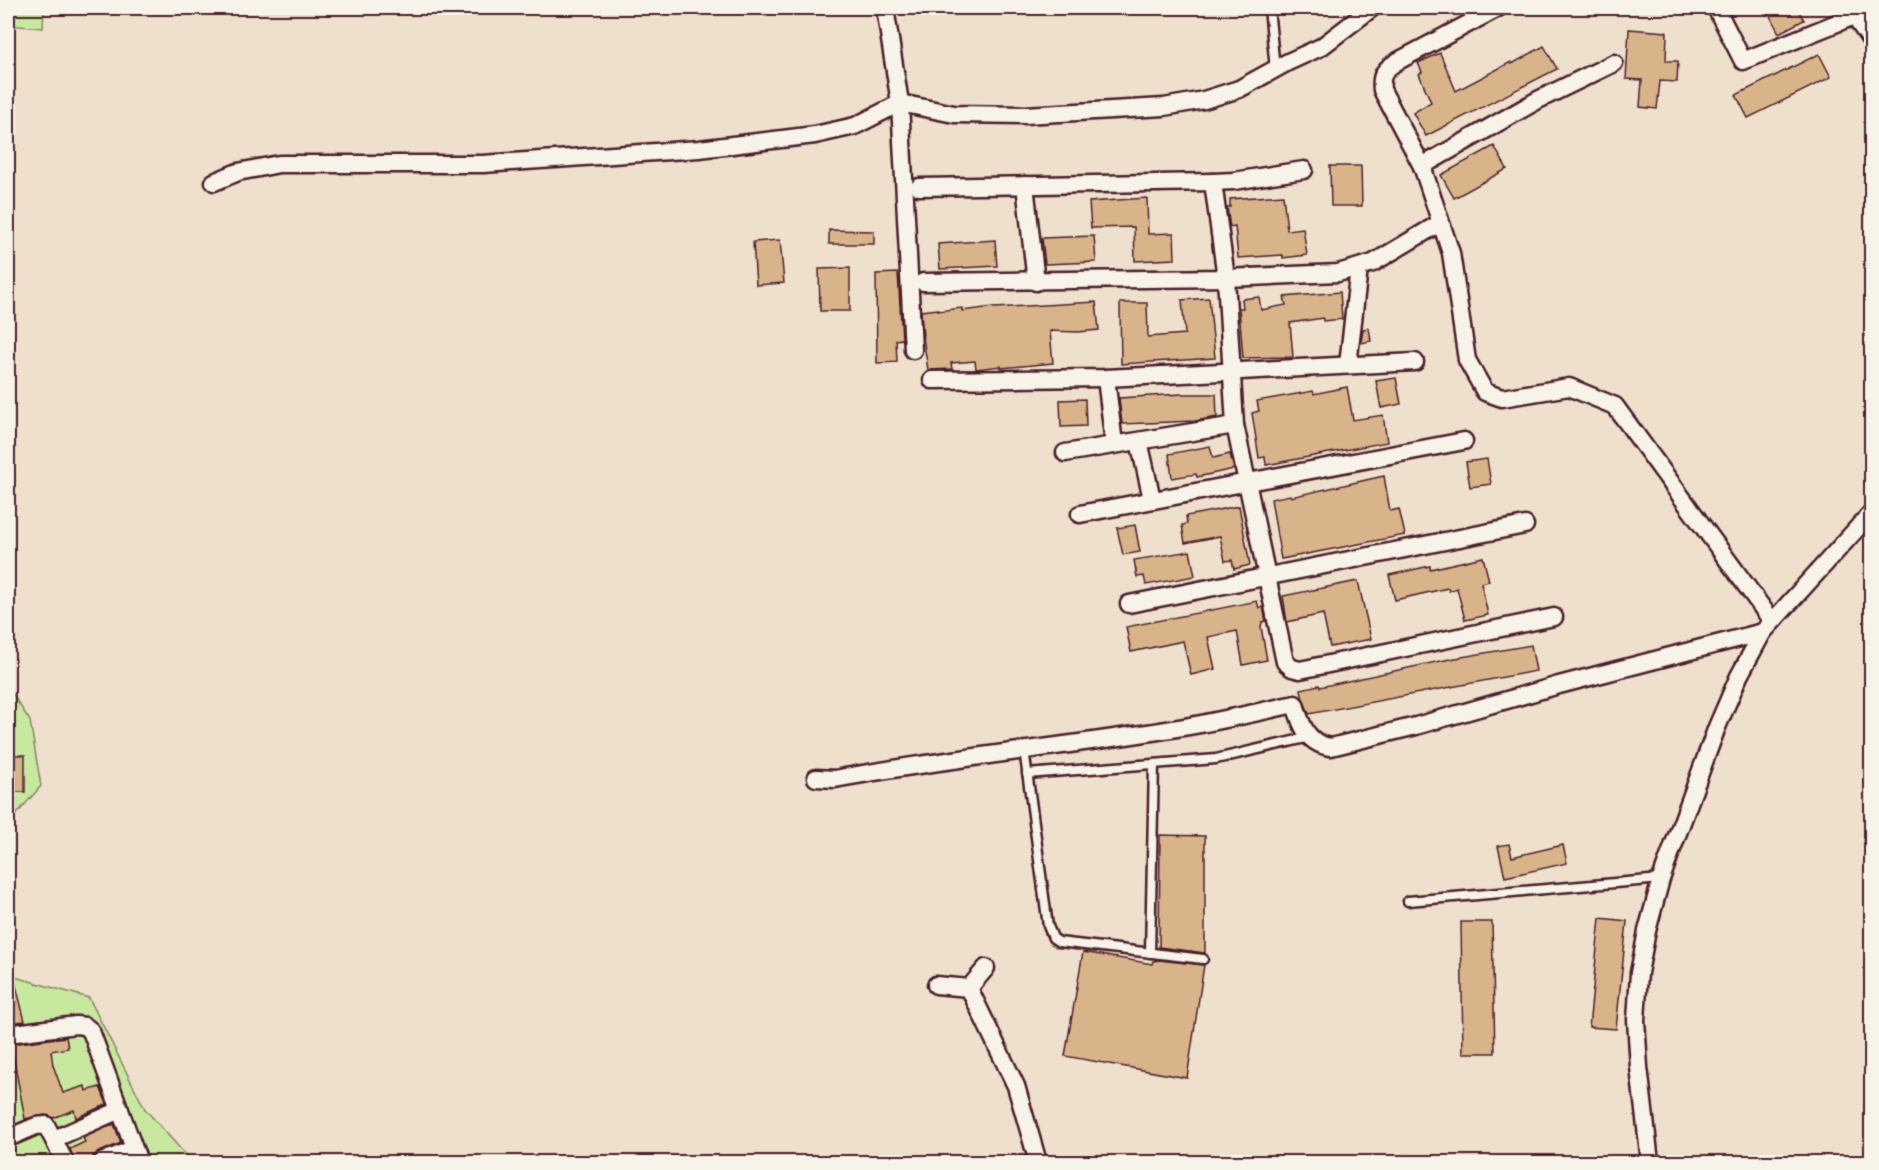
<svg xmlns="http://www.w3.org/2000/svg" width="1879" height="1170" font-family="Itim,sans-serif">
<rect width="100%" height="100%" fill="#eee0cc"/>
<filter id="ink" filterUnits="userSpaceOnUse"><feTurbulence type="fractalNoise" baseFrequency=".0167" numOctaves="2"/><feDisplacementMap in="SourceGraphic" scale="12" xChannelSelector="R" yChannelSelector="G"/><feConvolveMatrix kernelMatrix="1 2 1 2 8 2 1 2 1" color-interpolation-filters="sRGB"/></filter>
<g filter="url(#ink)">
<!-- green -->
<g fill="#c8e8a0" stroke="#898466" stroke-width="1.5">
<path d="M 8,8 L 44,8 L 43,28 L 8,25 Z"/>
<path d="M 8,687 L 30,721 L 41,786 L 8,824 Z"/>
<path d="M 8,975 L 89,998 L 145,1109 L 192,1162 L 8,1162 Z"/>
</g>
<!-- building -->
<g fill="#d9b48b" stroke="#4a1f2b" stroke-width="1.5">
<path d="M 1766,8 L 1797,8 L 1804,20 L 1779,33 Z"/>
<path d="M 1629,29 L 1667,32 L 1666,61 L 1678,61 L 1677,82 L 1660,81 L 1657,109 L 1640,107 L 1642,80 L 1626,79 Z"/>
<path d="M 1544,46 L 1557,69 L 1426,136 L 1413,113 L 1431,102 L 1419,74 L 1422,72 L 1418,63 L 1440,53 L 1456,91 L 1511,62 L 1512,64 Z"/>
<path d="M 1819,54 L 1831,77 L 1748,118 L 1736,95 Z"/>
<path d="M 1494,146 L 1507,169 L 1454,198 L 1441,175 Z"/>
<path d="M 1330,166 L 1361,166 L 1362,206 L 1331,206 Z"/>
<path d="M 1283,195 L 1287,230 L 1303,228 L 1307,255 L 1283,258 L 1283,255 L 1238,258 L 1235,226 L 1230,227 L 1229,221 L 1227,207 L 1230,207 L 1230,199 Z"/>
<path d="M 1147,198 L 1148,234 L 1174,233 L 1175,259 L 1135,261 L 1134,227 L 1091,228 L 1089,202 Z"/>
<path d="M 829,230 L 874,231 L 874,244 L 829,244 Z"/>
<path d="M 1094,236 L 1096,262 L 1045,264 L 1042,238 Z"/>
<path d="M 780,240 L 784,283 L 756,285 L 753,242 Z"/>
<path d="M 995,240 L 997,266 L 940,269 L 938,244 Z"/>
<path d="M 850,268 L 850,311 L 820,311 L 819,269 Z"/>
<path d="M 898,273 L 902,339 L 896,340 L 897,362 L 877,363 L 876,274 Z"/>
<path d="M 1340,292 L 1342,319 L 1323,321 L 1323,318 L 1290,323 L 1293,357 L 1243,358 L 1239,308 L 1243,308 L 1242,299 L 1259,297 L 1261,310 L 1286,305 L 1284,297 Z"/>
<path d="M 1209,298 L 1215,358 L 1121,364 L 1120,303 L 1147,303 L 1148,337 L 1185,334 L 1182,300 Z"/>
<path d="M 1096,302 L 1099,330 L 1078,332 L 1050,331 L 1053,363 L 1001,368 L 1001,366 L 976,369 L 975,361 L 951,363 L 952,369 L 928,370 L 923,337 L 921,311 L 938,309 L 938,311 L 962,308 L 962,311 L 993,307 L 994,308 Z"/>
<path d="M 1369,328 L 1371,341 L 1361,343 L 1363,329 Z"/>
<path d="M 1396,378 L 1401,404 L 1381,408 L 1376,381 Z"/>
<path d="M 1347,387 L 1353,420 L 1383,415 L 1387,442 L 1266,465 L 1265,457 L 1259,458 L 1252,413 L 1259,411 L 1257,401 L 1313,391 L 1314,394 Z"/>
<path d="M 1182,394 L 1216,394 L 1217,417 L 1195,421 L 1122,424 L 1119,398 Z"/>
<path d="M 1085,399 L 1086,426 L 1061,427 L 1060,400 Z"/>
<path d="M 1210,446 L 1213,458 L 1230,454 L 1234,469 L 1197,477 L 1196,474 L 1172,478 L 1169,454 Z"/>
<path d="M 1487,459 L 1491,484 L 1470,487 L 1466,462 Z"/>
<path d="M 1384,476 L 1390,511 L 1399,509 L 1405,535 L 1281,559 L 1271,499 L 1290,495 L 1291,497 Z"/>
<path d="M 1239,506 L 1250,565 L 1234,569 L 1232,560 L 1225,561 L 1220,536 L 1185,543 L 1182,525 L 1187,524 L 1186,516 Z"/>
<path d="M 1135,525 L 1140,552 L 1123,555 L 1117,528 Z"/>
<path d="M 1190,551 L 1195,576 L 1146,585 L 1144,576 L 1137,577 L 1134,560 Z"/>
<path d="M 1483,557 L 1489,581 L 1481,583 L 1488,615 L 1465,620 L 1457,588 L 1449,591 L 1448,588 L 1395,600 L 1389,575 L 1430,566 L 1430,569 Z"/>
<path d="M 1358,581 L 1371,639 L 1330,647 L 1323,614 L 1287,622 L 1283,596 Z"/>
<path d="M 1257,601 L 1259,608 L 1263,607 L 1266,621 L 1262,622 L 1261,627 L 1267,660 L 1243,665 L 1237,631 L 1208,637 L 1215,669 L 1191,675 L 1183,641 L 1131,652 L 1126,627 Z"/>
<path d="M 1531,645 L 1536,671 L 1309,714 L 1302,696 L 1301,689 L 1319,685 L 1320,687 L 1450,659 Z"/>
<rect x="8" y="755" width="17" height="37"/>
<path d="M 1160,835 L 1205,836 L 1205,953 L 1159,947 Z"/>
<path d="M 1509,844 L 1512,857 L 1563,845 L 1567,863 L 1505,877 L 1498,846 Z"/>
<path d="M 1600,918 L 1627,921 L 1616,1029 L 1589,1027 Z"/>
<path d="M 1461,922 L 1492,922 L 1495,1053 L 1463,1053 Z"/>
<path d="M 1083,952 L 1152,964 L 1153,961 L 1159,960 L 1204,965 L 1187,1078 L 1065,1056 Z"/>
<path d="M 8,970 L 12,970 L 25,1021 L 8,1023 Z"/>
<path d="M 66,1037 L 68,1048 L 51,1051 L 53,1065 L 63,1093 L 85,1086 L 86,1091 L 100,1087 L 107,1104 L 76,1118 L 74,1110 L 53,1118 L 45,1115 L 25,1119 L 11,1044 Z"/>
<path d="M 114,1124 L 121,1143 L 97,1153 L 93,1156 L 92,1162 L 75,1162 L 70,1149 L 85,1142 L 83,1138 Z"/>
</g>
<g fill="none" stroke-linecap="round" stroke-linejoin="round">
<!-- service casing -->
<g stroke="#4a1f2b" stroke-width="13">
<g id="service">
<path d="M 1269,8 L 1275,69"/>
<path d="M 1024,749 L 1048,926 L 1053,938 L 1059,942 L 1203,959"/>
<path d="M 1027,774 L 1216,759 L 1310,737"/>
<path d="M 1408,901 L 1661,879"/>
<path d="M 1150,953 L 1154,764"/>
</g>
</g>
<!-- minor casing -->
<g stroke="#4a1f2b" stroke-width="21">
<g id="minor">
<path d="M 885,8 L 900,103 L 913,350"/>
<path d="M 1498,8 L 1398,61 C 1385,69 1380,74 1382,90 L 1422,166 L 1451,253 L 1467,360 L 1485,392 L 1502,398 L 1569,387 L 1615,406 L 1772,621"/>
<path d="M 1716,8 L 1743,61 L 1854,16 L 1872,42"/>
<path d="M 1422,166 L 1538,100 L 1614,63"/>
<path d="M 214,182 L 238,172 L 279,164 L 483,164 L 699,149 L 815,135 L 855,126 L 900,103 L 954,114 L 1025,115 L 1164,107 L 1204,100 L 1239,89 L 1288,62 L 1321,47 L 1372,8"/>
<path d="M 1213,182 L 1234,181 L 1304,170"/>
<path d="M 1025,185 L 1036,282"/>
<path d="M 919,187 L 1213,182 L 1226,278 L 1235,425 L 1285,662 L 1292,668 L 1300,670 L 1554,617"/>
<path d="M 923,282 L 1226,278 L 1338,273 L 1373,263 L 1440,223"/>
<path d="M 1348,365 L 1359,268"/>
<path d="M 1106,378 L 1114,444"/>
<path d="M 932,380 L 1106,378 L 1415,362"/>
<path d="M 1139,441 L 1152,499"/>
<path d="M 1065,453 L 1235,425"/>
<path d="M 1080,514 L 1464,441"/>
<path d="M 1129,604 L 1525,525"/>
<path d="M 816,778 L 835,779 C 956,756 1080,746 1201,724 C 1232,718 1263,711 1295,704 C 1301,725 1307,744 1331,747 L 1416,726 L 1559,685 L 1763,632"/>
<path d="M 936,985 L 969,988 L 1016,1086 L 1038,1162"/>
<path d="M 969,988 L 986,968"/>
<path d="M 8,1034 L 76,1025 L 85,1026 L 91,1031 L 139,1162"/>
<path d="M 8,1138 L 36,1126 L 46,1125 L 65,1162"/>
<path d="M 54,1139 L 120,1110"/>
<path d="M 102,1162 L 133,1149"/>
<path d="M 1650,1162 L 1639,1067 L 1636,1020 L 1639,973 L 1647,931 L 1661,879 L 1717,727 L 1739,676 L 1763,632 L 1872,512"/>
</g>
</g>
<!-- service -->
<use href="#service" stroke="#f7f3e8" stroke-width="8"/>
<!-- minor -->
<use href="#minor" stroke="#f7f3e8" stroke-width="16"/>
</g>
</g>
<!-- margin -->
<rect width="1879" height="1170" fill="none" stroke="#f7f3e8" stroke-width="30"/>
<rect x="15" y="15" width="1849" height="1140" fill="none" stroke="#4a1f2b" stroke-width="2" filter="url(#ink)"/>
</svg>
